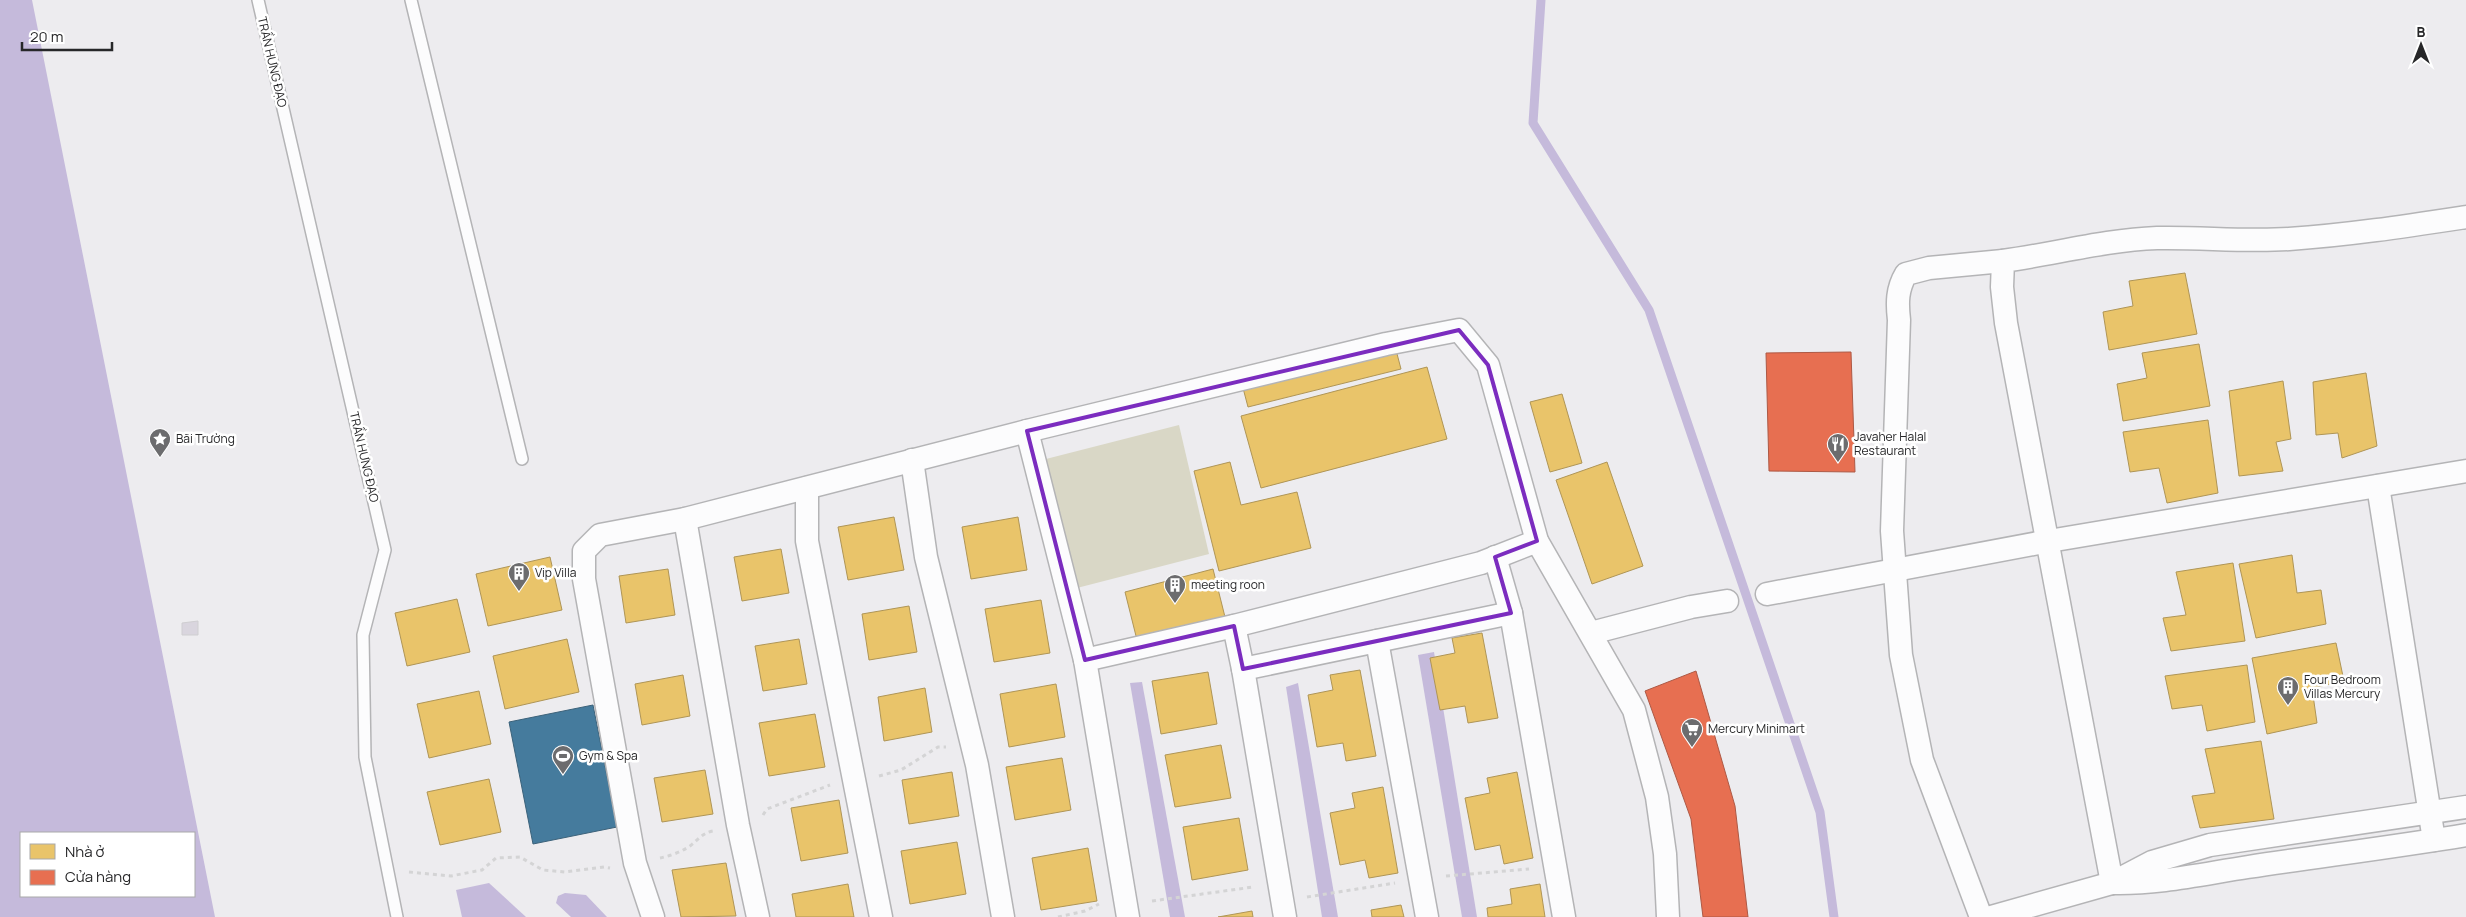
<svg xmlns="http://www.w3.org/2000/svg" width="2466" height="917" font-family="Manrope,sans-serif">
<rect width="100%" height="100%" fill="#edecef"/>
<!-- green -->
<path fill="#d9d7c6" d="M 1179,425 L 1209,554 L 1073,589 L 1042,460 Z"/>
<!-- water -->
<g fill="#c5badb" fill-rule="evenodd">
<path d="M 0,0 L 32,0 L 215,917 L 0,917 ZM 21,833 L 194,833 L 194,896 L 21,896 Z"/>
<path d="M 1434,652 L 1477,917 L 1462,917 L 1418,655 Z"/>
<path d="M 1142,682 L 1185,917 L 1170,917 L 1130,683 Z"/>
<path d="M 1298,683 L 1338,917 L 1322,917 L 1286,687 Z"/>
<path d="M 489,883 L 526,917 L 462,917 L 456,890 Z"/>
<path d="M 565,893 L 586,895 L 607,917 L 571,917 L 556,903 L 558,896 Z"/>
</g>
<!-- homes -->
<g fill="#e9c46a" stroke="#af9556">
<path d="M 2185,273 L 2197,334 L 2109,350 L 2103,312 L 2133,306 L 2129,281 Z"/>
<path d="M 2199,344 L 2210,406 L 2123,421 L 2117,384 L 2147,378 L 2142,353 Z"/>
<path d="M 1396,350 L 1401,369 L 1248,407 L 1243,388 Z"/>
<path d="M 1427,367 L 1447,439 L 1261,488 L 1241,416 Z"/>
<path d="M 2366,373 L 2377,446 L 2342,458 L 2338,433 L 2316,435 L 2313,382 Z"/>
<path d="M 2283,381 L 2291,439 L 2276,442 L 2283,471 L 2239,476 L 2229,391 Z"/>
<path d="M 1562,394 L 1582,463 L 1550,472 L 1530,402 Z"/>
<path d="M 2208,420 L 2218,493 L 2167,503 L 2159,468 L 2130,472 L 2123,432 Z"/>
<path d="M 1230,462 L 1241,505 L 1297,492 L 1311,548 L 1219,571 L 1194,471 Z"/>
<path d="M 1607,462 L 1643,566 L 1592,584 L 1556,480 Z"/>
<path d="M 894,517 L 904,570 L 848,580 L 838,527 Z"/>
<path d="M 1018,517 L 1027,570 L 971,579 L 962,527 Z"/>
<path d="M 781,549 L 789,593 L 742,601 L 734,557 Z"/>
<path d="M 2292,555 L 2297,593 L 2321,590 L 2326,624 L 2256,638 L 2239,564 Z"/>
<path d="M 550,557 L 562,610 L 488,626 L 476,574 Z"/>
<path d="M 2233,563 L 2245,641 L 2171,651 L 2163,618 L 2186,615 L 2176,572 Z"/>
<path d="M 668,569 L 675,615 L 626,623 L 619,576 Z"/>
<path d="M 1213,569 L 1225,617 L 1137,640 L 1125,592 Z"/>
<path d="M 457,599 L 470,652 L 407,666 L 395,613 Z"/>
<path d="M 1041,600 L 1050,653 L 994,662 L 985,609 Z"/>
<path d="M 909,606 L 917,652 L 869,660 L 862,614 Z"/>
<path d="M 1482,633 L 1498,718 L 1468,723 L 1465,706 L 1440,710 L 1430,658 L 1455,653 L 1452,638 Z"/>
<path d="M 567,639 L 579,692 L 505,709 L 493,656 Z"/>
<path d="M 799,639 L 807,684 L 763,691 L 755,646 Z"/>
<path d="M 2336,643 L 2344,681 L 2312,688 L 2317,723 L 2267,734 L 2252,658 Z"/>
<path d="M 2247,665 L 2255,722 L 2207,731 L 2202,705 L 2172,709 L 2165,676 Z"/>
<path d="M 1360,670 L 1376,756 L 1346,761 L 1343,743 L 1317,747 L 1308,695 L 1333,690 L 1330,675 Z"/>
<path d="M 1208,672 L 1217,724 L 1161,734 L 1152,681 Z"/>
<path d="M 683,675 L 690,716 L 642,725 L 635,684 Z"/>
<path d="M 1056,684 L 1065,737 L 1009,747 L 1000,694 Z"/>
<path d="M 925,688 L 932,732 L 884,741 L 878,697 Z"/>
<path d="M 479,691 L 491,744 L 429,758 L 417,704 Z"/>
<path d="M 815,714 L 825,767 L 769,776 L 759,723 Z"/>
<path d="M 2261,741 L 2274,819 L 2200,828 L 2192,796 L 2215,793 L 2205,749 Z"/>
<path d="M 1221,745 L 1231,798 L 1175,807 L 1165,755 Z"/>
<path d="M 1062,758 L 1071,810 L 1015,820 L 1006,767 Z"/>
<path d="M 705,770 L 713,814 L 662,822 L 654,778 Z"/>
<path d="M 952,772 L 959,816 L 909,824 L 902,780 Z"/>
<path d="M 1517,772 L 1533,858 L 1504,864 L 1500,845 L 1475,850 L 1465,798 L 1490,793 L 1487,778 Z"/>
<path d="M 489,779 L 501,832 L 440,845 L 427,792 Z"/>
<path d="M 1383,787 L 1398,873 L 1369,878 L 1365,860 L 1340,865 L 1330,813 L 1355,808 L 1352,793 Z"/>
<path d="M 839,800 L 848,853 L 801,861 L 791,808 Z"/>
<path d="M 1239,818 L 1248,870 L 1192,880 L 1183,827 Z"/>
<path d="M 957,842 L 966,894 L 910,904 L 901,851 Z"/>
<path d="M 1088,848 L 1097,901 L 1041,910 L 1032,858 Z"/>
<path d="M 726,863 L 736,916 L 681,917 L 672,870 Z"/>
<path d="M 848,884 L 854,917 L 796,917 L 792,894 Z"/>
<path d="M 1540,884 L 1545,917 L 1488,917 L 1487,908 L 1512,904 L 1510,889 Z"/>
<path d="M 1401,905 L 1404,917 L 1372,917 L 1371,910 Z"/>
<path d="M 1252,911 L 1253,917 L 1218,917 Z"/>
</g>
<!-- shops -->
<g fill="#e76f51" stroke="#ad5945">
<path d="M 1851,352 L 1855,472 L 1769,471 L 1766,353 Z"/>
<path d="M 1696,671 L 1735,806 L 1748,917 L 1703,917 L 1691,819 L 1645,691 Z"/>
</g>
<!-- public -->
<path fill="#457b9d" stroke="#3c627a" d="M 593,705 L 617,827 L 533,844 L 509,722 Z"/>
<g fill="none" stroke-linecap="round" stroke-linejoin="round">
<!-- stream -->
<path stroke="#c5badb" stroke-width="9" d="M 1541,0 L 1533,123 L 1649,310 L 1820,812 L 1834,917"/>
</g>
<!-- building -->
<path fill="#d9d5de" stroke="#cfced1" d="M 198,621 L 198,635 L 182,635 L 182,623 Z"/>
<g fill="none" stroke-linecap="round" stroke-linejoin="round">
<!-- lane casing -->
<g stroke="#b4b4b6" stroke-width="14">
<g id="lane">
<path d="M 258,0 L 385,550 L 363,635 L 365,757 L 397,917"/>
<path d="M 411,0 L 522,459"/>
</g>
</g>
<!-- street casing -->
<g stroke="#b4b4b6" stroke-width="25">
<g id="street">
<path d="M 1027,431 L 1085,660 L 1128,917"/>
<path d="M 912,460 L 926,557 L 977,765 L 1003,917"/>
<path d="M 2378,486 L 2434,840"/>
<path d="M 807,488 L 807,541 L 881,917"/>
<path d="M 685,519 L 738,825 L 758,917"/>
<path d="M 1495,557 L 1511,613 L 1564,917"/>
<path d="M 1767,594 L 2049,541 L 2466,471"/>
<path d="M 1234,626 L 1243,669 L 1285,917"/>
<path d="M 1591,633 L 1691,607 L 1727,601"/>
<path d="M 1377,641 L 1427,917"/>
<path d="M 1085,660 L 1234,626 L 1481,563 L 1537,541"/>
<path d="M 1243,669 L 1511,613"/>
<path d="M 2112,883 L 2006,323 L 2002,287 L 2003,261 C 2054,254 2105,240 2157,238 C 2201,237 2245,242 2289,239 C 2349,235 2407,226 2466,217"/>
<path d="M 2113,883 C 2159,884 2202,874 2248,867 C 2321,856 2393,847 2466,835"/>
<path d="M 653,917 L 635,863 L 584,579 L 584,551 L 600,535 L 685,519 L 1027,431 L 1386,344 L 1459,330 L 1488,365 L 1537,541 L 1634,710 L 1657,797 L 1665,854 L 1668,917"/>
<path d="M 1981,917 L 1922,760 L 1901,655 L 1892,531 L 1899,320 C 1897,303 1897,289 1906,274 L 1929,268 L 2003,261"/>
<path d="M 1991,917 L 2112,883 L 2152,862 L 2210,845 L 2466,807"/>
</g>
</g>
<!-- path -->
<g stroke="#d4d4d5" stroke-width="3" stroke-dasharray="4 4" stroke-linecap="butt">
<path d="M 879,776 L 901,770 L 938,747 L 946,747"/>
<path d="M 763,815 L 767,809 L 830,785"/>
<path d="M 660,858 C 670,856 681,852 690,846 C 698,840 702,833 713,831"/>
<path d="M 409,872 L 451,876 L 482,870 L 496,858 L 520,857 L 543,870 L 565,872 L 604,867 L 610,868"/>
<path d="M 1446,876 L 1529,869"/>
<path d="M 1307,897 L 1395,883"/>
<path d="M 1152,901 L 1253,887"/>
<path d="M 1058,917 L 1085,911 L 1099,904"/>
</g>
<!-- lane -->
<use href="#lane" stroke="#fcfcfd" stroke-width="11"/>
<!-- street -->
<use href="#street" stroke="#fcfcfd" stroke-width="22"/>
</g>
<!-- marked area -->
<path fill="none" stroke="#7b2cbf" stroke-width="4" stroke-linejoin="round" d="M 1459,330 L 1488,365 L 1537,541 L 1495,557 L 1511,613 L 1243,669 L 1234,626 L 1085,660 L 1027,431 Z"/>
<!-- icons -->
<defs>
<g id="sight-pin" transform="scale(1.125)"><path d="M0 17L-7.5 6A9.5 9.5 0 1 1 7.5 6Z" fill="#6c6c6e" stroke="#fff"/><path d="M0-6L1.8-2.2L6-1.7L2.9 1.2L3.7 5.4L0 3.3L-3.7 5.4L-2.9 1.2L-6-1.7L-1.8-2.2Z" fill="#fff"/></g>
<g id="restaurant-pin" transform="scale(1.125)"><path d="M0 17L-7.5 6A9.5 9.5 0 1 1 7.5 6Z" fill="#6c6c6e" stroke="#fff"/><path d="M-5-6h1v4h1v-4h1v4h1v-4h1v5L-1.5 .5V6h-2V.5L-5-1ZM5-6V6H3V1.5H1.5Q1.5-4 5-6Z" fill="#fff"/></g>
<g id="building-pin" transform="scale(1.125)"><path d="M0 17L-7.5 6A9.5 9.5 0 1 1 7.5 6Z" fill="#6c6c6e" stroke="#fff"/><path d="M-4-6H4V6H1V3H-1V6H-4ZM-2.5-4.3h1.7v1.8h-1.7ZM.8-4.3h1.7v1.8H.8ZM-2.5-1h1.7V.8h-1.7ZM.8-1h1.7V.8H.8Z" fill="#fff"/></g>
<g id="supermarket-pin" transform="scale(1.125)"><path d="M0 17L-7.5 6A9.5 9.5 0 1 1 7.5 6Z" fill="#6c6c6e" stroke="#fff"/><path d="M-6-5.5h2.5l.6 2H6L4.5 2H-2.5L-4.4-4H-6ZM-1.5 3.2a1.3 1.3 0 1 0 .1 0ZM3 3.2a1.3 1.3 0 1 0 .1 0Z" fill="#fff"/></g>
<g id="stadium-pin" transform="scale(1.125)"><path d="M0 17L-7.5 6A9.5 9.5 0 1 1 7.5 6Z" fill="#6c6c6e" stroke="#fff"/><path d="M0-5a6.5 5 0 1 0 0 10a6.5 5 0 1 0 0-10ZM-3.5-1.8h7v3.6h-7Z" fill="#fff"/></g>
</defs>
<g fill-rule="evenodd">
<use href="#sight-pin" x="160" y="439"/>
<use href="#restaurant-pin" x="1838" y="444"/>
<use href="#building-pin" x="519" y="573"/>
<use href="#building-pin" x="1175" y="585"/>
<use href="#building-pin" x="2288" y="687"/>
<use href="#supermarket-pin" x="1692" y="729"/>
<use href="#stadium-pin" x="563" y="756"/>
</g>
<g text-anchor="middle" stroke-width="5" stroke-linejoin="round" paint-order="stroke">
<!-- street labels -->
<g font-size="12" fill="#272729" stroke="#fff">
<text transform="translate(272 62) rotate(77)" y="4">TRẦN HƯNG ĐẠO</text>
<text transform="translate(364 457) rotate(77)" y="4">TRẦN HƯNG ĐẠO</text>
</g>
<!-- poi labels -->
<g font-size="12" fill="#272729" stroke="#fff" text-anchor="start">
<text x="1854" y="441">Javaher Halal<tspan x="1854" dy="14">Restaurant</tspan></text>
<text x="176" y="443">Bãi Trường</text>
<text x="535" y="577">Vip Villa</text>
<text x="1191" y="589">meeting roon</text>
<text x="2304" y="684">Four Bedroom<tspan x="2304" dy="14">Villas Mercury</tspan></text>
<text x="1708" y="733">Mercury Minimart</text>
<text x="579" y="760">Gym &amp; Spa</text>
</g>
</g>
<!-- legend -->
<rect x="20" y="832" width="175" height="65" fill="#ffffff" stroke="#a9a9a9"/>
<rect x="30" y="844" width="25" height="15" fill="#e9c46a" stroke="#a9a9a9"/>
<text x="65" y="857" font-size="15" fill="#272729">Nhà ở</text>
<rect x="30" y="870" width="25" height="15" fill="#e76f51" stroke="#a9a9a9"/>
<text x="65" y="882" font-size="15" fill="#272729">Cửa hàng</text>
<!-- north arrow -->
<g transform="translate(2421 45)" stroke="#ffffff" stroke-width="4" paint-order="stroke">
<path d="M0-4L9 19L0 12L-9 19Z" fill="#272729"/>
<text y="-8" font-size="14" font-weight="bold" text-anchor="middle" fill="#272729">B</text>
</g>
<!-- scale -->
<path d="M22 42v8h90v-8" fill="none" stroke="#272729" stroke-width="2.5"/>
<text x="30" y="42" font-size="15" fill="#272729" stroke="#ffffff" stroke-width="4" paint-order="stroke">20 m</text>
</svg>
